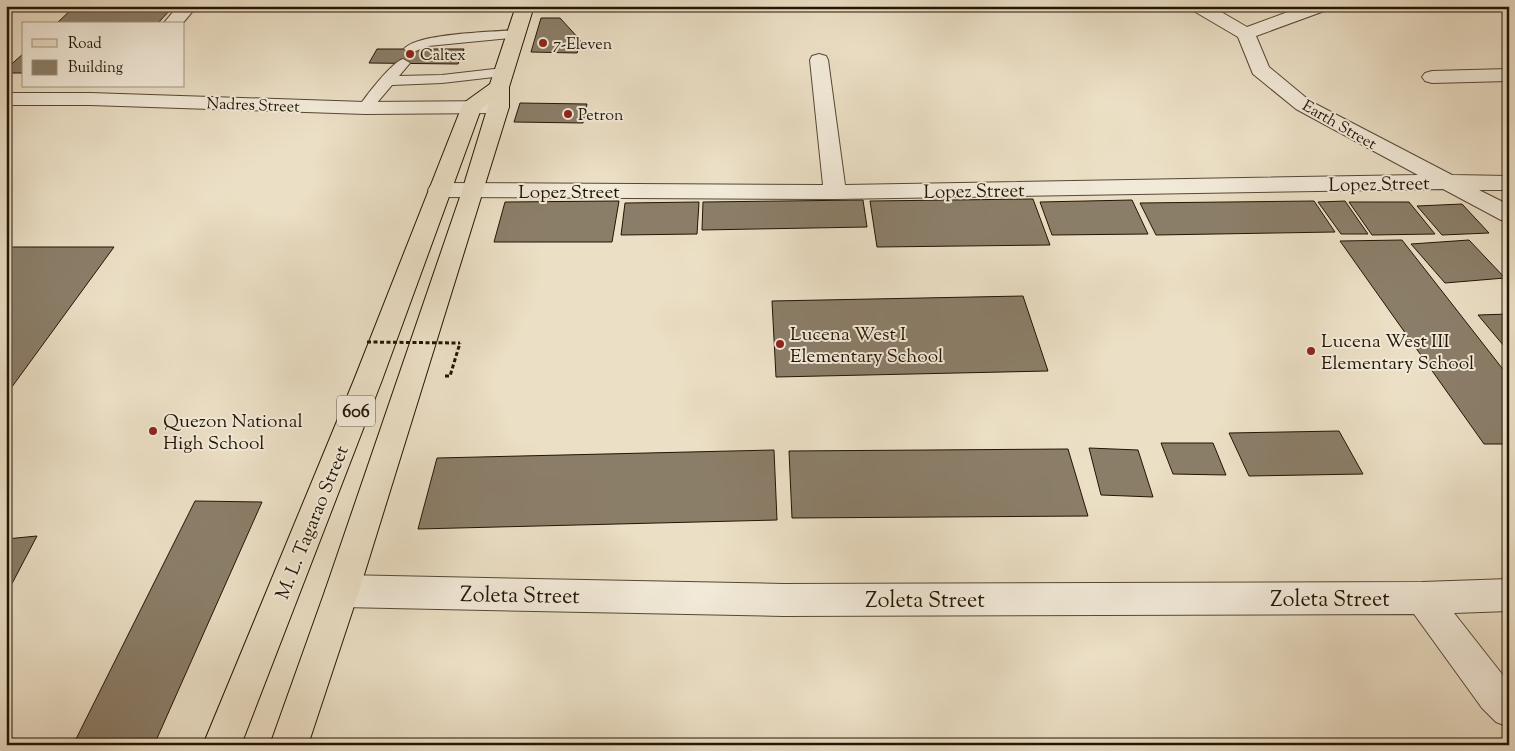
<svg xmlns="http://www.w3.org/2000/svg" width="1515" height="751" font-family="'Sorts Mill Goudy',serif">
<rect width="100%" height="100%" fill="#ebdfc5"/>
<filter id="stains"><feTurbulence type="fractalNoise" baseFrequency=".004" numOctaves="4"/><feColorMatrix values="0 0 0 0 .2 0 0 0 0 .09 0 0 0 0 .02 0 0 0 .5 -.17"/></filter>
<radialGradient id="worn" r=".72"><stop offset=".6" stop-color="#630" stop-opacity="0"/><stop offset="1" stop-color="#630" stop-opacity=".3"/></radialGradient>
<!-- building -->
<g fill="#8b7e69" stroke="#231505">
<path d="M 75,6 L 174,6 L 157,24 L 56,24 Z"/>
<path d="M 541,18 L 560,18 L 581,41 L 577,53 L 531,52 Z"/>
<path d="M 377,49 L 464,49 L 458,64 L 369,63 Z"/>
<path d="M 24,53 L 24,73 L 6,73 L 6,69 Z"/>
<path d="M 520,103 L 587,104 L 583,123 L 514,122 Z"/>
<path d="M 1033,199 L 1050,245 L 877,247 L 870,201 Z"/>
<path d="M 863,200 L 867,227 L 702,230 L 703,202 Z"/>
<path d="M 1132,200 L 1148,234 L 1052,235 L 1040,202 Z"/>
<path d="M 619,201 L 612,242 L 494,242 L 505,202 Z"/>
<path d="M 1314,201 L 1335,232 L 1156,235 L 1140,203 Z"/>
<path d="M 1345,201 L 1368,234 L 1341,234 L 1318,202 Z"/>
<path d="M 699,202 L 697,234 L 621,235 L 625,203 Z"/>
<path d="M 1349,202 L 1409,202 L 1435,234 L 1372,235 Z"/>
<path d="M 1462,204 L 1489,233 L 1442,235 L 1417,206 Z"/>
<path d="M 1402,240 L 1509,377 L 1509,444 L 1484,444 L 1340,241 Z"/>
<path d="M 1469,240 L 1505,278 L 1445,283 L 1411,244 Z"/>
<path d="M 6,247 L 114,247 L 6,395 Z"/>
<path d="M 1023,296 L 1048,371 L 776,377 L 772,301 Z"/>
<path d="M 1509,314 L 1509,352 L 1478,315 Z"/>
<path d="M 1339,431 L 1363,474 L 1249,476 L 1229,433 Z"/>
<path d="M 1161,443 L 1213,443 L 1226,475 L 1173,474 Z"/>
<path d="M 1089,448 L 1138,450 L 1153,497 L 1101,495 Z"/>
<path d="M 1068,449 L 1088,516 L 792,518 L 789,451 Z"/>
<path d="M 774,450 L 777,520 L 418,529 L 437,458 Z"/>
<path d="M 195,501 L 262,502 L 154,745 L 73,745 Z"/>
<path d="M 37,536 L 6,595 L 6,539 Z"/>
</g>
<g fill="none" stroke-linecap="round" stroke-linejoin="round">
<!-- lane casing -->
<g stroke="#554835" stroke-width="2">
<g id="lane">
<path d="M 515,30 L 520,31 L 522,34 L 520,37 L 428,46 L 411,53 L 404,49 C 417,33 493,32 515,30 Z"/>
<path d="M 403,59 L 410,63 L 399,76 L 442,75 L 503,68 L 510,72 L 503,76 L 442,83 L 392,85 L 370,111 L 360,111 L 358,108 C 365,97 392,62 403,59 Z"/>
</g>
</g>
<!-- street casing -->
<g stroke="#554835" stroke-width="2">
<g id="street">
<path d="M 178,6 L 197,6 L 182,24 L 163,24 Z"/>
<path d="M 1189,6 L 1211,6 L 1247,27 L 1304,6 L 1330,6 L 1327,10 L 1256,36 L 1269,67 L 1310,101 L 1452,175 L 1509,176 L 1509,190 L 1479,190 L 1509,205 L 1509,223 L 1501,220 L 1443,189 L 835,199 L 439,197 L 431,195 L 428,190 L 431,185 L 439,183 L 823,185 L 810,60 L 812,56 L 819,54 L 826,56 L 828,60 L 845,185 L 1418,175 L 1296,109 L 1253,74 L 1238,37 L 1192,10 Z"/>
<path d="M 1509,69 L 1509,81 L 1432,83 L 1425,81 L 1422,77 L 1425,73 L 1432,71 Z"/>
<path d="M 6,93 L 90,93 L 365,102 L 499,101 L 506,103 L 509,107 L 506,111 L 499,113 L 365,114 L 90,105 L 6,105 Z"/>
<path d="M 342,575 L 783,584 L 1422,582 L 1509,579 L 1509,611 L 1454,613 L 1509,683 L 1509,727 L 1496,722 L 1482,708 L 1414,614 L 783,616 L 342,607 L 330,602 L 325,591 L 330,580 Z"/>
</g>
</g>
<!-- primary casing -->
<g stroke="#231505" stroke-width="2">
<path id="primary" d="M 516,6 L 534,6 L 509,87 L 509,107 L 359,591 L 308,745 L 270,745 L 325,591 L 462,191 L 489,103 L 481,109 L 382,380 L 241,745 L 203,745 L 354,380 L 462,106 L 465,102 L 490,84 Z"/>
</g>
<!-- path -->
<path stroke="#231505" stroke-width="3" stroke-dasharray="4 2.5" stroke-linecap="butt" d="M 445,376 L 450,376 L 460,343"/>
<!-- lane -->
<use href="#lane" fill="#f2ead9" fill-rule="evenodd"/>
<!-- street -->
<use href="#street" fill="#f2ead9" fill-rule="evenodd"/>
<!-- primary -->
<use href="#primary" fill="#ebdfc5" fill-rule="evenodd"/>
<!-- path-bridge -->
<path stroke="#231505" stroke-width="3" stroke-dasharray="4 2.5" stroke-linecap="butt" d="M 367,342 L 460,343"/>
</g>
<!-- markers -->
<g fill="#8f2418" stroke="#f2ead9" stroke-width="2">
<circle cx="543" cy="43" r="5"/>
<circle cx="410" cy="54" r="5"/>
<circle cx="568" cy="114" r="5"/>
<circle cx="780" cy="344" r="5"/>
<circle cx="1311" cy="351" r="5"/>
<circle cx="153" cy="431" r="5"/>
</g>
<g text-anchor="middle" stroke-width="4" stroke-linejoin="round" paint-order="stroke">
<!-- far-poi labels -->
<g font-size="16" fill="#231505" stroke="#f2ead9" text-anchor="start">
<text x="553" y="49">7-Eleven</text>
<text x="420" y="60">Caltex</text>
<text x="578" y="120">Petron</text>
</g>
<!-- far-street labels -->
<g font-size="16" fill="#231505" stroke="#f2ead9">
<text transform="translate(253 104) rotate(2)" y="6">Nadres Street</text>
<text transform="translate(1340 124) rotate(30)" y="6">Earth Street</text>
</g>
<!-- shield labels -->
<rect fill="#f2ead9" stroke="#615545" stroke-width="1" x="337" y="395.5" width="38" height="31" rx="4"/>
<g font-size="18" font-weight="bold" fill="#231505">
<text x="356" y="417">606</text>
</g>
<!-- street labels -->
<g font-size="19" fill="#231505" stroke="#f2ead9">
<text transform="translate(1379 183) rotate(-1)" y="7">Lopez Street</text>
<text transform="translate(974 190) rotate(-1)" y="7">Lopez Street</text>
<text x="569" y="198">Lopez Street</text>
<text transform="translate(311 522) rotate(-68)" y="7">M. L. Tagarao Street</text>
</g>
<!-- poi labels -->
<g font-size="19" fill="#231505" stroke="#f2ead9" text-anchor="start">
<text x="790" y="340">Lucena West I<tspan x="790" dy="22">Elementary School</tspan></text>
<text x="1321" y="347">Lucena West III<tspan x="1321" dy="22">Elementary School</tspan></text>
<text x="163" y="427">Quezon National<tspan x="163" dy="22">High School</tspan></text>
</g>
<!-- near-street labels -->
<g font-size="22" fill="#231505" stroke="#f2ead9">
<text transform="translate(520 594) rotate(1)" y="8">Zoleta Street</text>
<text x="1330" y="606">Zoleta Street</text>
<text x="925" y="607">Zoleta Street</text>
</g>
</g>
<!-- margin -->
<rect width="1515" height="751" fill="none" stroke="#ebdfc5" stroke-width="25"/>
<rect x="8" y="8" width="1500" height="736" fill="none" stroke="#231505" stroke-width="2.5"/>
<rect x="12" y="12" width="1490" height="726" fill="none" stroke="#231505"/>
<!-- legend -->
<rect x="22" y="22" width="162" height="65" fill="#f2ead9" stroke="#9f9584"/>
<rect x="32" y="39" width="25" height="8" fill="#ebdfc5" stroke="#9f9584"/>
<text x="68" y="48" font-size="15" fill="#231505">Road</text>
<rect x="32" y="60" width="25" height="15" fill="#8b7e69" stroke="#9f9584"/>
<text x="68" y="72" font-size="15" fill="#231505">Building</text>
<rect width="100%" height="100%" filter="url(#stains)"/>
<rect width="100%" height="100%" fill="url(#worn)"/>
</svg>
